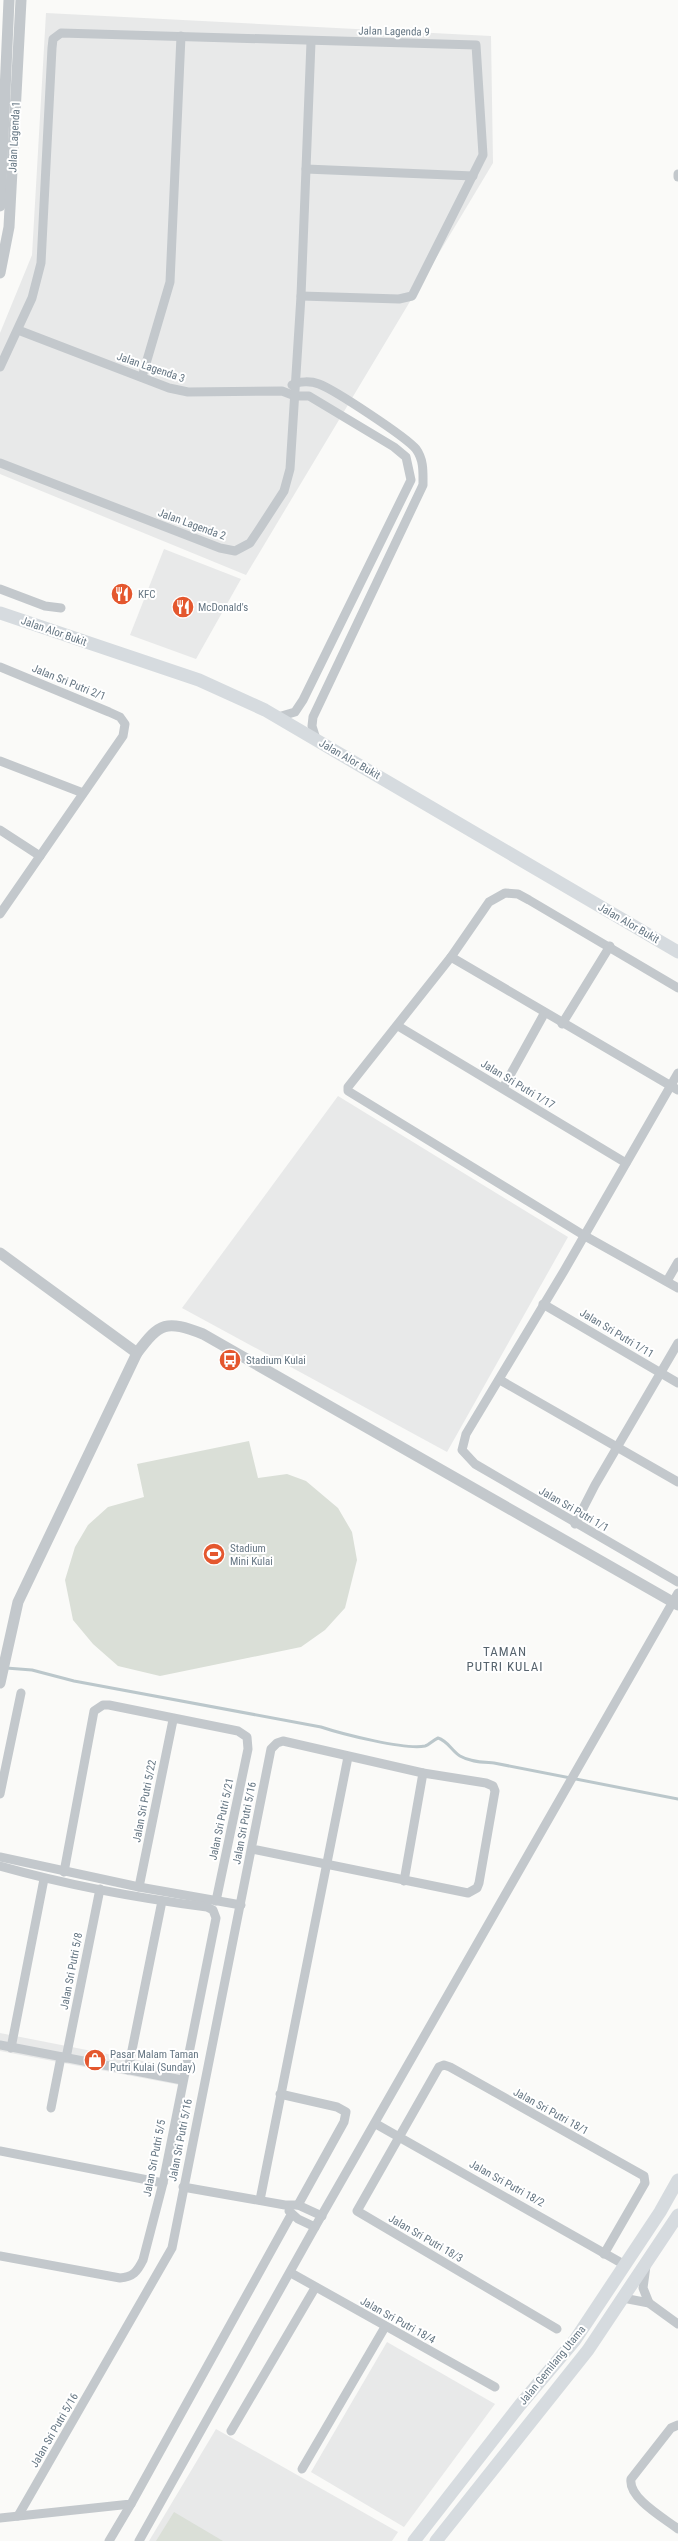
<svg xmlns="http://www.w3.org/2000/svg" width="678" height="2541" font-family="'Roboto Condensed',sans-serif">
<rect width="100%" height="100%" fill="#fafaf8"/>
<!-- built -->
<g fill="#e8e9e9">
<path d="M 46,13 L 491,36 L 493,163 L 246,575 L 0,474 L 0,333 L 32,255 Z"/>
<path d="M 164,549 L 241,579 L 196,659 L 130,635 Z"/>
<path d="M 338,1096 L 568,1237 L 447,1452 L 182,1308 Z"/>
<path d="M 0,2033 L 189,2070 L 185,2086 L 0,2051 Z"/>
<path d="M 387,2342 L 495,2404 L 404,2527 L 311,2472 Z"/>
<path d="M 216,2429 L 398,2532 L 392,2541 L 149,2541 Z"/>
</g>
<!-- green -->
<g fill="#dadfd7">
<path d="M 249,1441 L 258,1478 L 287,1474 L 306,1481 L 338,1508 L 352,1532 L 357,1560 L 345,1608 L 325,1630 L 301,1647 L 160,1676 L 118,1666 L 93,1644 L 73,1620 L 65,1580 L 75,1547 L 88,1525 L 108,1507 L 144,1497 L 137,1464 Z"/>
<path d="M 174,2512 L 223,2541 L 156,2541 Z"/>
</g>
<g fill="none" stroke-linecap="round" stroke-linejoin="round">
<!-- stream -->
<path stroke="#bbc7cb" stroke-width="3" d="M 6,1668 L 32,1670 L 74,1681 L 321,1727 C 342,1734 405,1750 425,1746 C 429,1745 433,1740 438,1738 C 448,1741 451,1750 460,1756 C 470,1762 483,1762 494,1763 L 678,1799"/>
<!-- minor -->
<g stroke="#c3c8cc" stroke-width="9">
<path d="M 306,169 L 473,176"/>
<path d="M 678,174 L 678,177"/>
<path d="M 18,330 L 169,388 L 188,392 L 282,391 L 295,396 L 309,396 L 394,447 L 406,457 L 411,480 L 303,700 L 295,712 L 278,717"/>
<path d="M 0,367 L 32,298 L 41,263 L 52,48 L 53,39 L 61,33 L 476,45 L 483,155 L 412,296 L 399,299 L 301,296"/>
<path d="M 142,377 L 170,282 L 181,36"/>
<path d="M 292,385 C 299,381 311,381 319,384 C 335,390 406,437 416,449 C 424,460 423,472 423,485 L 313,717 L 312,726 L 316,739"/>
<path d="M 0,463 L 220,548 L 235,551 L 250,543 L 260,528 L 284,491 L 290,469 L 301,296 L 311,42"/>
<path d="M 0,589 L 45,606 L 61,608"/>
<path d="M 0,667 L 109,712 L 120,717 L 125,724 L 123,736 L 0,914"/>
<path d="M 0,761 L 83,793"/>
<path d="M 0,830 L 40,856"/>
<path d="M 451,957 L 678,1090"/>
<path d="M 678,988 L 529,900 L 518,894 L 505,893 L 489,902 L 451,957 L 348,1087 L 348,1091 L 585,1236 L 678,1288"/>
<path d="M 562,1024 L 610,946"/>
<path d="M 398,1026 L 626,1163"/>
<path d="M 678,1073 L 564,1271 L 466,1434 L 462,1450 L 475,1464 L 678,1582"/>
<path d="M 503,1088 L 544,1014"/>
<path d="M 667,1281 L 678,1262"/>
<path d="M 543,1304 L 678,1383"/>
<path d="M 500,1380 L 678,1482"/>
<path d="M 575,1524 L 595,1485 L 678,1343"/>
<path d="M 0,1794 L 21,1693"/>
<path d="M 0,1857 L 139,1887 L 241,1905"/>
<path d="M 0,1866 C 67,1885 138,1898 207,1907 L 213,1910 L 216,1918 L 163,2183 L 143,2260 C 137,2272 133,2277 120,2278 L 0,2256"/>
<path d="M 64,1872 L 94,1711 L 103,1705 L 109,1705 L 238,1731 L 247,1737 L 248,1749 L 216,1901"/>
<path d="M 404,1881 L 423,1773"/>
<path d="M 139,1887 L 173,1720"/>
<path d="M 0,2045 L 182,2080"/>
<path d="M 11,2048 L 44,1879"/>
<path d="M 66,2058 L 100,1889"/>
<path d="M 128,2070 L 162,1901"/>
<path d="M 280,2094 L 337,2107 L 346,2112 L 344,2122 L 298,2205"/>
<path d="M 51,2108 L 61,2057"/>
<path d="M 376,2124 L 625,2265"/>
<path d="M 0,2151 L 163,2183"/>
<path d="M 183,2187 L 285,2205 L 298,2205 L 322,2216"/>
<path d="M 260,2200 L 348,1757"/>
<path d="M 289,2211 L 298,2219 L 315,2227"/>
<path d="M 646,2266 L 643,2288 L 649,2303"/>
<path d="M 291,2273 L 495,2387"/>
<path d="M 623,2298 L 649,2303 L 678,2324"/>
<path d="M 557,2329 L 357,2211 L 439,2067 L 444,2065 L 450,2067 L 644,2176 L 645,2183 L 604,2254"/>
<path d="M 678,2425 L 671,2428 L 631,2479 C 628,2498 664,2518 678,2529"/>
<path d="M 231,2431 L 315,2288"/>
<path d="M 302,2469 L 385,2327"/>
<path d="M 18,2516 L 172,2248 L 271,1749 L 277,1743 L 283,1741 L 423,1773 L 486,1783 L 493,1786 L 495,1791 L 479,1883 L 477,1888 L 468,1893 L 252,1849"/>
<path d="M 0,2518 L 131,2504 L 291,2215"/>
<path d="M 109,2541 L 131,2504"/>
<path d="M 139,2541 L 315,2227 L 678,1593"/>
</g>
<!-- tertiary -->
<g stroke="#c3c8cc" stroke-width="11">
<path d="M 0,206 L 9,0"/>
<path d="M 0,273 L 9,227 L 21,0"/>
<path d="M 0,1253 L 137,1353"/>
<path d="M 0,1683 L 18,1602 L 137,1353 C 160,1322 166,1320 203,1334 L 678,1605"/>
</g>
<!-- secondary -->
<g stroke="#d6dbdf" stroke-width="13">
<path d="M 0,613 L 199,680 L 265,710 L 678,952"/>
<path d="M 414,2541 L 520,2405 L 575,2340 L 660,2212 L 678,2180"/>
<path d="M 436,2541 L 588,2350 L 678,2215"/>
</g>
</g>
<!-- icons -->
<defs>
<g id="restaurant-disc" transform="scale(1.15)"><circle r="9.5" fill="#e4572e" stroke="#fff"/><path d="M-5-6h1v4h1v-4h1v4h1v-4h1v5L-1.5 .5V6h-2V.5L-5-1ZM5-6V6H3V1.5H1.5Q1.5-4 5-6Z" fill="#fff"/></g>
<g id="bus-disc" transform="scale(1.15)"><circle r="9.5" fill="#e4572e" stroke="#fff"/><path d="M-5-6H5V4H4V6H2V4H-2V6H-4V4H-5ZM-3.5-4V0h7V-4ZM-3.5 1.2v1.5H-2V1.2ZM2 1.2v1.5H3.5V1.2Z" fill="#fff"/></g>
<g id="stadium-disc" transform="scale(1.15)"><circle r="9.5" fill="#e4572e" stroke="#fff"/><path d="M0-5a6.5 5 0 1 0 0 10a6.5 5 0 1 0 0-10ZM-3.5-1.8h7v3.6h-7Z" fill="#fff"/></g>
<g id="shop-disc" transform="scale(1.15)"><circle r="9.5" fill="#e4572e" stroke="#fff"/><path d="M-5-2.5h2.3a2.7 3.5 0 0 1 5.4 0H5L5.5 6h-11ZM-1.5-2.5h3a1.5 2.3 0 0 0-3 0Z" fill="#fff"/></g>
</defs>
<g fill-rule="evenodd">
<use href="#restaurant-disc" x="122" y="594"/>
<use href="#restaurant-disc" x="183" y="607"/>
<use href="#bus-disc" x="230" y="1360"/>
<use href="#stadium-disc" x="214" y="1554"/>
<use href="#shop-disc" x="95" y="2060"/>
</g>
<g text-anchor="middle" stroke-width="4" stroke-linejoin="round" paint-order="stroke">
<!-- street labels -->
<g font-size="11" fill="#657683" stroke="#fff">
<text transform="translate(394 31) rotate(1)" y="4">Jalan Lagenda 9</text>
<text transform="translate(14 137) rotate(-87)" y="4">Jalan Lagenda 1</text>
<text transform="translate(151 367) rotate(19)" y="4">Jalan Lagenda 3</text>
<text transform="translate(192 524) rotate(20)" y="4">Jalan Lagenda 2</text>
<text transform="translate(54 631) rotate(19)" y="4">Jalan Alor Bukit</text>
<text transform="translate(69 682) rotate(22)" y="4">Jalan Sri Putri 2/1</text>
<text transform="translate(350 759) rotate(30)" y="4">Jalan Alor Bukit</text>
<text transform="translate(629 923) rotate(30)" y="4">Jalan Alor Bukit</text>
<text transform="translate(518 1084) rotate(31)" y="4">Jalan Sri Putri 1/17</text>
<text transform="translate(617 1333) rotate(31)" y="4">Jalan Sri Putri 1/11</text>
<text transform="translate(574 1509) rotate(30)" y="4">Jalan Sri Putri 1/1</text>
<text transform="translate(144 1801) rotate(-79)" y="4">Jalan Sri Putri 5/22</text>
<text transform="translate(221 1819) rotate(-78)" y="4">Jalan Sri Putri 5/21</text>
<text transform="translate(244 1823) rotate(-79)" y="4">Jalan Sri Putri 5/16</text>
<text transform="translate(71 1971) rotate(-79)" y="4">Jalan Sri Putri 5/8</text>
<text transform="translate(551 2111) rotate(29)" y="4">Jalan Sri Putri 18/1</text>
<text transform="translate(180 2140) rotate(-79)" y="4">Jalan Sri Putri 5/16</text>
<text transform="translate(154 2158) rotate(-79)" y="4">Jalan Sri Putri 5/5</text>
<text transform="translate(507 2183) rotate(29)" y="4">Jalan Sri Putri 18/2</text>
<text transform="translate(426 2238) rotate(30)" y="4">Jalan Sri Putri 18/3</text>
<text transform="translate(398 2320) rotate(29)" y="4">Jalan Sri Putri 18/4</text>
<text transform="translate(552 2365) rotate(-51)" y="4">Jalan Gemilang Utama</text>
<text transform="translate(54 2430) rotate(-60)" y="4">Jalan Sri Putri 5/16</text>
</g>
<!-- poi labels -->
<g font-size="11" fill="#657683" stroke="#fff" text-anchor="start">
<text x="138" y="598">KFC</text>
<text x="198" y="611">McDonald's</text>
<text x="246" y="1364">Stadium Kulai</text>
<text x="230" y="1552">Stadium<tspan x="230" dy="13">Mini Kulai</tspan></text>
<text x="110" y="2058">Pasar Malam Taman<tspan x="110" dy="13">Putri Kulai (Sunday)</tspan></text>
</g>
<!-- quarter labels -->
<g font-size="13" letter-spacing="1" fill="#57646e" stroke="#fff">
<text x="505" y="1656">TAMAN<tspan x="505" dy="15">PUTRI KULAI</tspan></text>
</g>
</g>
</svg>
